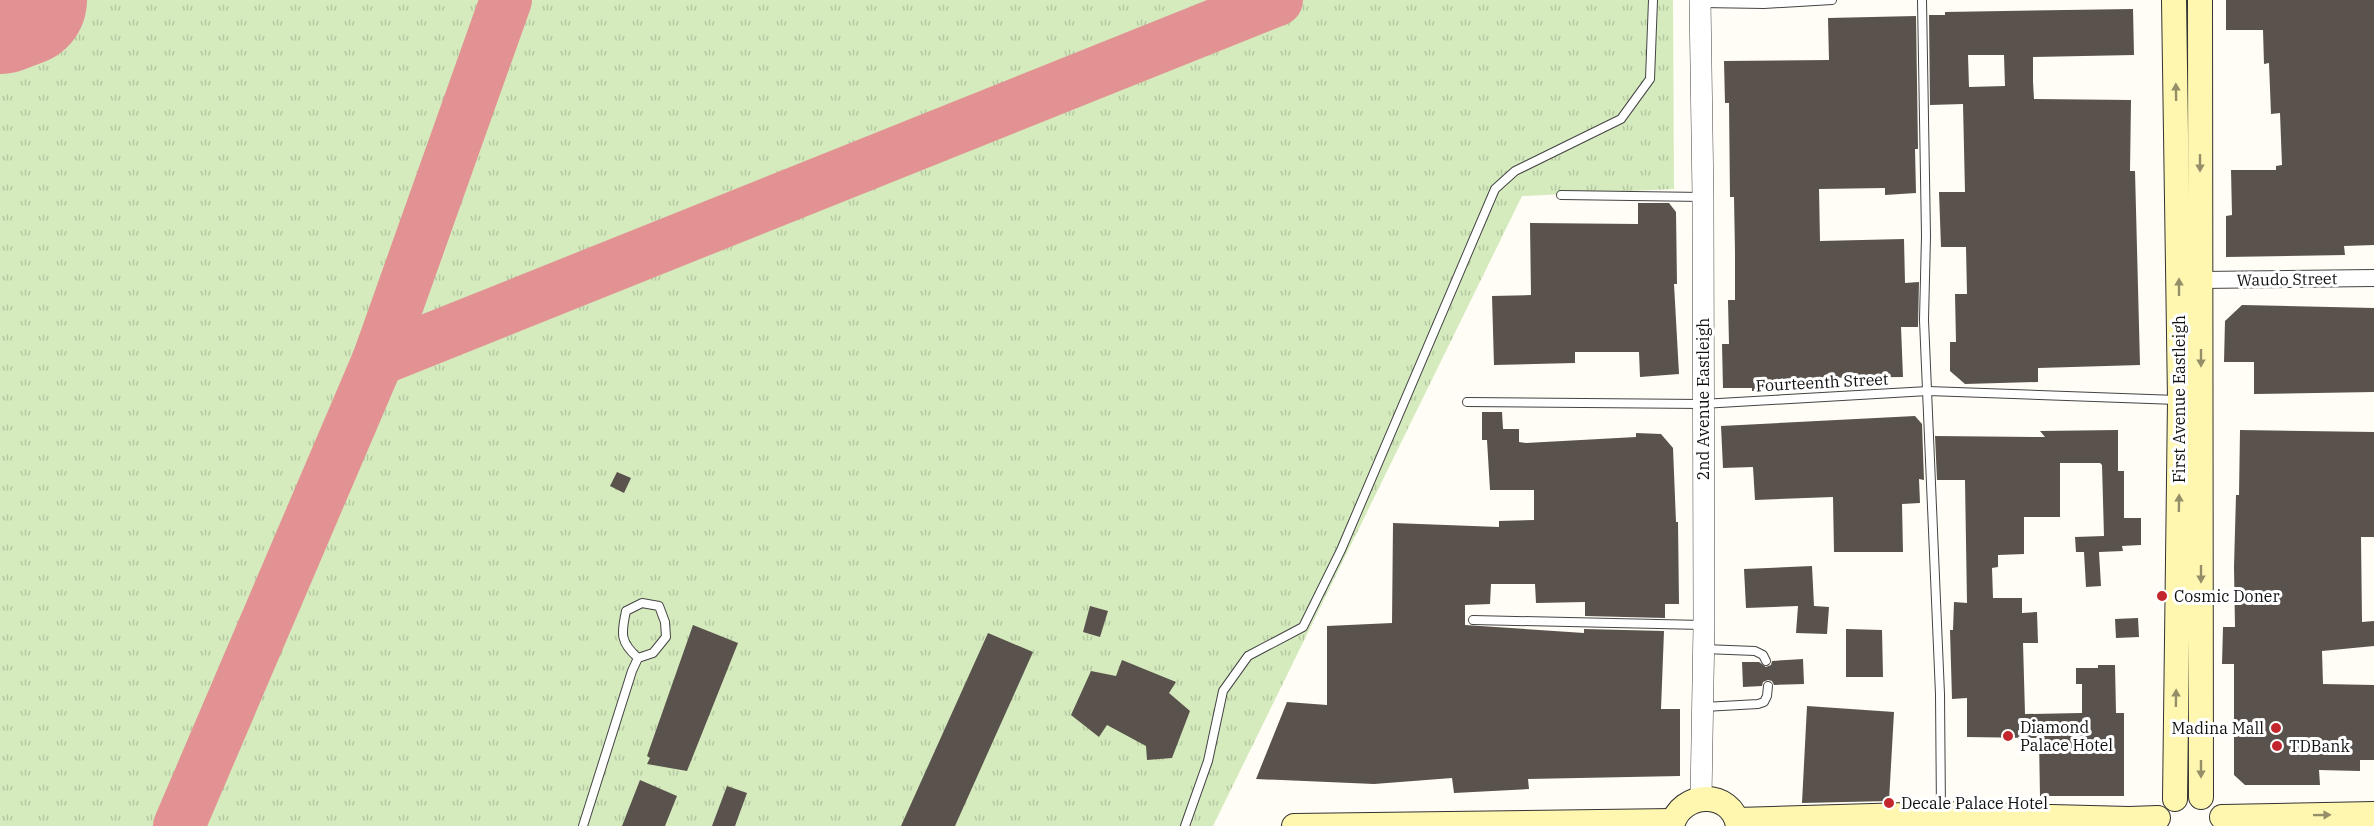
<svg xmlns="http://www.w3.org/2000/svg" width="2374" height="826" font-family="'IBM Plex Serif',serif">
<defs>
<pattern id="grass-tufts" width="24" height="20" patternUnits="userSpaceOnUse" patternTransform="scale(1.5)"><rect width="24" height="20" fill="#d5ebbd"/><path d="M3 7l-1-3M5 7V3M7 7l1-3M15 17l-1-3M17 17v-4M19 17l1-3" fill="none" stroke="#b6c8a1"/></pattern>
</defs>
<rect width="100%" height="100%" fill="#fffdf5"/>
<!-- grass -->
<path fill="url(#grass-tufts)" d="M 0,0 L 1673,0 L 1674,189 L 1522,196 L 1213,826 L 0,826 Z"/>
<g fill="none" stroke-linecap="round" stroke-linejoin="round">
<!-- taxiway -->
<g stroke="#e29292" stroke-width="52">
<path d="M 378,360 L 1277,0"/>
<path d="M 179,826 L 378,360 L 506,0"/>
</g>
<!-- runway -->
<path stroke="#e29292" stroke-width="132" d="M 0,8 L 21,0"/>
</g>
<!-- building -->
<g fill="#5a524d" fill-rule="evenodd">
<path d="M 2226,0 L 2374,0 L 2374,245 L 2344,246 L 2345,255 L 2226,257 L 2226,216 L 2232,215 L 2231,170 L 2276,170 L 2276,166 L 2282,165 L 2280,113 L 2271,114 L 2269,63 L 2264,64 L 2263,30 L 2226,30 Z"/>
<path d="M 2133,9 L 2134,55 L 2033,57 L 2033,82 L 2034,99 L 2131,100 L 2130,171 L 2135,171 L 2140,365 L 2038,368 L 2038,382 L 1965,384 L 1950,371 L 1950,342 L 1956,342 L 1955,294 L 1967,294 L 1966,247 L 1941,247 L 1939,192 L 1965,192 L 1963,104 L 1930,105 L 1929,15 L 1945,15 L 1945,12 ZM 1968,55 L 2004,55 L 2005,86 L 1969,87 Z"/>
<path d="M 1916,16 L 1918,149 L 1915,149 L 1916,193 L 1885,195 L 1885,188 L 1819,189 L 1820,241 L 1904,239 L 1905,283 L 1919,282 L 1918,327 L 1901,327 L 1903,377 L 1820,378 L 1820,387 L 1814,387 L 1814,390 L 1752,391 L 1752,388 L 1723,388 L 1722,344 L 1729,344 L 1728,300 L 1735,300 L 1735,252 L 1734,197 L 1730,197 L 1729,103 L 1725,103 L 1724,61 L 1829,60 L 1828,18 Z"/>
<path d="M 1638,203 L 1669,203 L 1676,212 L 1677,284 L 1674,284 L 1679,374 L 1640,377 L 1639,352 L 1575,352 L 1575,363 L 1494,365 L 1492,296 L 1531,295 L 1530,223 L 1638,224 Z"/>
<path d="M 2242,305 L 2374,308 L 2374,392 L 2254,394 L 2254,362 L 2224,362 L 2225,321 Z"/>
<path d="M 1482,412 L 1502,412 L 1503,429 L 1519,429 L 1519,442 L 1526,443 L 1636,437 L 1636,433 L 1661,434 L 1673,448 L 1676,522 L 1678,522 L 1679,604 L 1665,604 L 1665,618 L 1585,616 L 1585,602 L 1536,603 L 1535,584 L 1491,584 L 1490,604 L 1465,605 L 1465,625 L 1584,633 L 1584,629 L 1664,631 L 1661,709 L 1680,709 L 1680,776 L 1528,779 L 1529,789 L 1454,793 L 1452,778 L 1374,784 L 1256,779 L 1287,702 L 1327,705 L 1327,626 L 1392,623 L 1393,523 L 1499,527 L 1499,521 L 1534,520 L 1534,490 L 1490,490 L 1487,440 L 1482,440 Z"/>
<path d="M 1915,416 L 1922,424 L 1924,480 L 1919,479 L 1920,503 L 1902,504 L 1903,552 L 1834,552 L 1833,497 L 1755,500 L 1753,467 L 1723,468 L 1721,426 Z"/>
<path d="M 2118,430 L 2118,471 L 2124,471 L 2124,518 L 2141,518 L 2141,545 L 2122,546 L 2123,551 L 2099,552 L 2101,586 L 2086,587 L 2084,552 L 2076,552 L 2075,537 L 2104,536 L 2102,465 L 2100,463 L 2060,463 L 2060,517 L 2024,517 L 2024,554 L 1998,555 L 1998,567 L 1992,568 L 1993,598 L 2022,598 L 2022,613 L 2037,612 L 2038,643 L 2023,643 L 2025,714 L 2082,713 L 2082,684 L 2076,684 L 2076,668 L 2098,668 L 2098,665 L 2115,665 L 2116,713 L 2124,713 L 2124,796 L 2040,796 L 2039,738 L 1967,737 L 1967,698 L 1952,699 L 1950,630 L 1953,630 L 1954,602 L 1967,603 L 1965,480 L 1937,480 L 1935,436 L 2045,437 L 2040,431 Z"/>
<path d="M 2240,430 L 2374,432 L 2374,537 L 2361,537 L 2362,622 L 2374,621 L 2374,646 L 2322,651 L 2323,684 L 2374,685 L 2374,760 L 2360,760 L 2360,771 L 2319,770 L 2320,785 L 2245,785 L 2234,775 L 2234,664 L 2222,664 L 2223,627 L 2235,627 L 2234,567 L 2236,495 L 2239,495 Z"/>
<path d="M 617,472 L 631,478 L 624,493 L 610,486 Z"/>
<path d="M 1812,566 L 1814,606 L 1829,607 L 1827,634 L 1796,633 L 1798,606 L 1746,608 L 1744,569 Z"/>
<path d="M 1090,606 L 1108,611 L 1100,637 L 1083,632 Z"/>
<path d="M 2138,618 L 2139,637 L 2116,638 L 2115,619 Z"/>
<path d="M 693,625 L 738,643 L 687,771 L 647,764 L 650,758 L 647,756 Z"/>
<path d="M 1846,629 L 1882,630 L 1883,677 L 1846,677 Z"/>
<path d="M 988,633 L 1033,652 L 955,826 L 901,826 Z"/>
<path d="M 1803,659 L 1804,684 L 1774,685 L 1772,681 L 1768,680 L 1763,682 L 1762,686 L 1743,687 L 1742,662 L 1759,662 L 1766,667 L 1771,665 L 1772,661 Z"/>
<path d="M 1122,660 L 1176,682 L 1169,693 L 1190,711 L 1172,758 L 1147,760 L 1146,746 L 1107,725 L 1099,737 L 1071,715 L 1091,671 L 1116,676 Z"/>
<path d="M 1807,706 L 1894,712 L 1889,801 L 1802,803 Z"/>
<path d="M 640,780 L 677,796 L 665,826 L 622,826 Z"/>
<path d="M 727,786 L 747,793 L 735,826 L 712,826 Z"/>
</g>
<g fill="none" stroke-linecap="round" stroke-linejoin="round">
<!-- service casing -->
<g stroke="#444" stroke-width="10">
<g id="service">
<path d="M 1922,0 L 1926,236 L 1924,320 L 1940,694 L 1941,813"/>
<path d="M 1701,3 L 1764,4 L 1832,0"/>
<path d="M 1561,195 L 1703,197"/>
<path d="M 1467,402 L 1702,404 L 1928,391 L 2177,400"/>
<path d="M 1473,620 L 1703,625"/>
<path d="M 1704,649 L 1755,651 L 1763,655 L 1766,661"/>
<path d="M 1704,707 L 1758,704 L 1764,702 L 1767,696 L 1768,686"/>
<path d="M 583,826 L 632,671 L 638,658 L 653,653 L 666,637 L 665,622 L 659,606 L 642,603 L 626,611 C 621,634 620,642 638,658"/>
<path d="M 1185,826 L 1208,761 L 1223,691 L 1248,656 L 1303,627 L 1341,550 L 1495,189 L 1515,171 L 1621,119 L 1650,79 L 1653,0"/>
</g>
</g>
<!-- minor casing -->
<g stroke="#444" stroke-width="18">
<path id="minor" d="M 2201,280 L 2374,278"/>
</g>
<!-- tertiary casing -->
<g stroke="#444" stroke-width="22">
<path id="tertiary" d="M 1700,0 L 1703,197 L 1704,625 L 1701,798"/>
</g>
<!-- secondary casing -->
<g stroke="#333" stroke-width="26">
<g id="secondary">
<path d="M 2174,0 L 2180,400 L 2175,799"/>
<path d="M 2200,0 L 2201,797"/>
<path d="M 2222,817 L 2374,814"/>
<path d="M 1737,820 L 1941,814 L 2129,819 L 2158,818"/>
<path d="M 1294,826 L 1673,821"/>
<path d="M 1672,826 C 1680,791 1732,789 1738,826"/>
</g>
</g>
<!-- service -->
<use href="#service" stroke="#fff" stroke-width="8"/>
<!-- minor -->
<use href="#minor" stroke="#fff" stroke-width="16"/>
<!-- tertiary -->
<use href="#tertiary" stroke="#fff" stroke-width="21"/>
<!-- secondary -->
<use href="#secondary" stroke="#fff6b0" stroke-width="24"/>
</g>
<!-- one-way arrows -->
<defs><path id="oneway-solid" d="M-6-.8H1V-3.2L6.5 0L1 3.2V.8H-6Z" transform="scale(1.5)"/></defs>
<g fill="#948f68">
<use href="#oneway-solid" transform="translate(2176 92) rotate(-91)"/>
<use href="#oneway-solid" transform="translate(2200 163) rotate(90)"/>
<use href="#oneway-solid" transform="translate(2179 287) rotate(-90)"/>
<use href="#oneway-solid" transform="translate(2201 358) rotate(90)"/>
<use href="#oneway-solid" transform="translate(2179 503) rotate(-89)"/>
<use href="#oneway-solid" transform="translate(2201 574) rotate(90)"/>
<use href="#oneway-solid" transform="translate(2176 698) rotate(-89)"/>
<use href="#oneway-solid" transform="translate(2201 769) rotate(90)"/>
<use href="#oneway-solid" transform="translate(2322 815) rotate(-1)"/>
</g>
<!-- markers -->
<g fill="#c4262e" stroke="#fff" stroke-width="2">
<circle cx="2162" cy="596" r="6"/>
<circle cx="2276" cy="728" r="6"/>
<circle cx="2008" cy="736" r="6"/>
<circle cx="2277" cy="746" r="6"/>
<circle cx="1889" cy="803" r="6"/>
</g>
<g text-anchor="middle" stroke-width="6" stroke-linejoin="round" paint-order="stroke">
<!-- street labels -->
<g font-size="16" fill="#111" stroke="#fff">
<text transform="translate(2287 279) rotate(-1)" y="6">Waudo Street</text>
<text transform="translate(1822 382) rotate(-3)" y="6">Fourteenth Street</text>
<text transform="translate(1703 399) rotate(-90)" y="6">2nd Avenue Eastleigh</text>
<text transform="translate(2179 399) rotate(-90)" y="6">First Avenue Eastleigh</text>
</g>
<!-- poi labels -->
<g font-size="16" fill="#111" stroke="#fff" text-anchor="start">
<text x="2174" y="602">Cosmic Doner</text>
<text x="2020" y="733">Diamond<tspan x="2020" dy="18">Palace Hotel</tspan></text>
<text x="2264" y="734" text-anchor="end">Madina Mall</text>
<text x="2289" y="752">TDBank</text>
<text x="1901" y="809">Decale Palace Hotel</text>
</g>
</g>
</svg>
